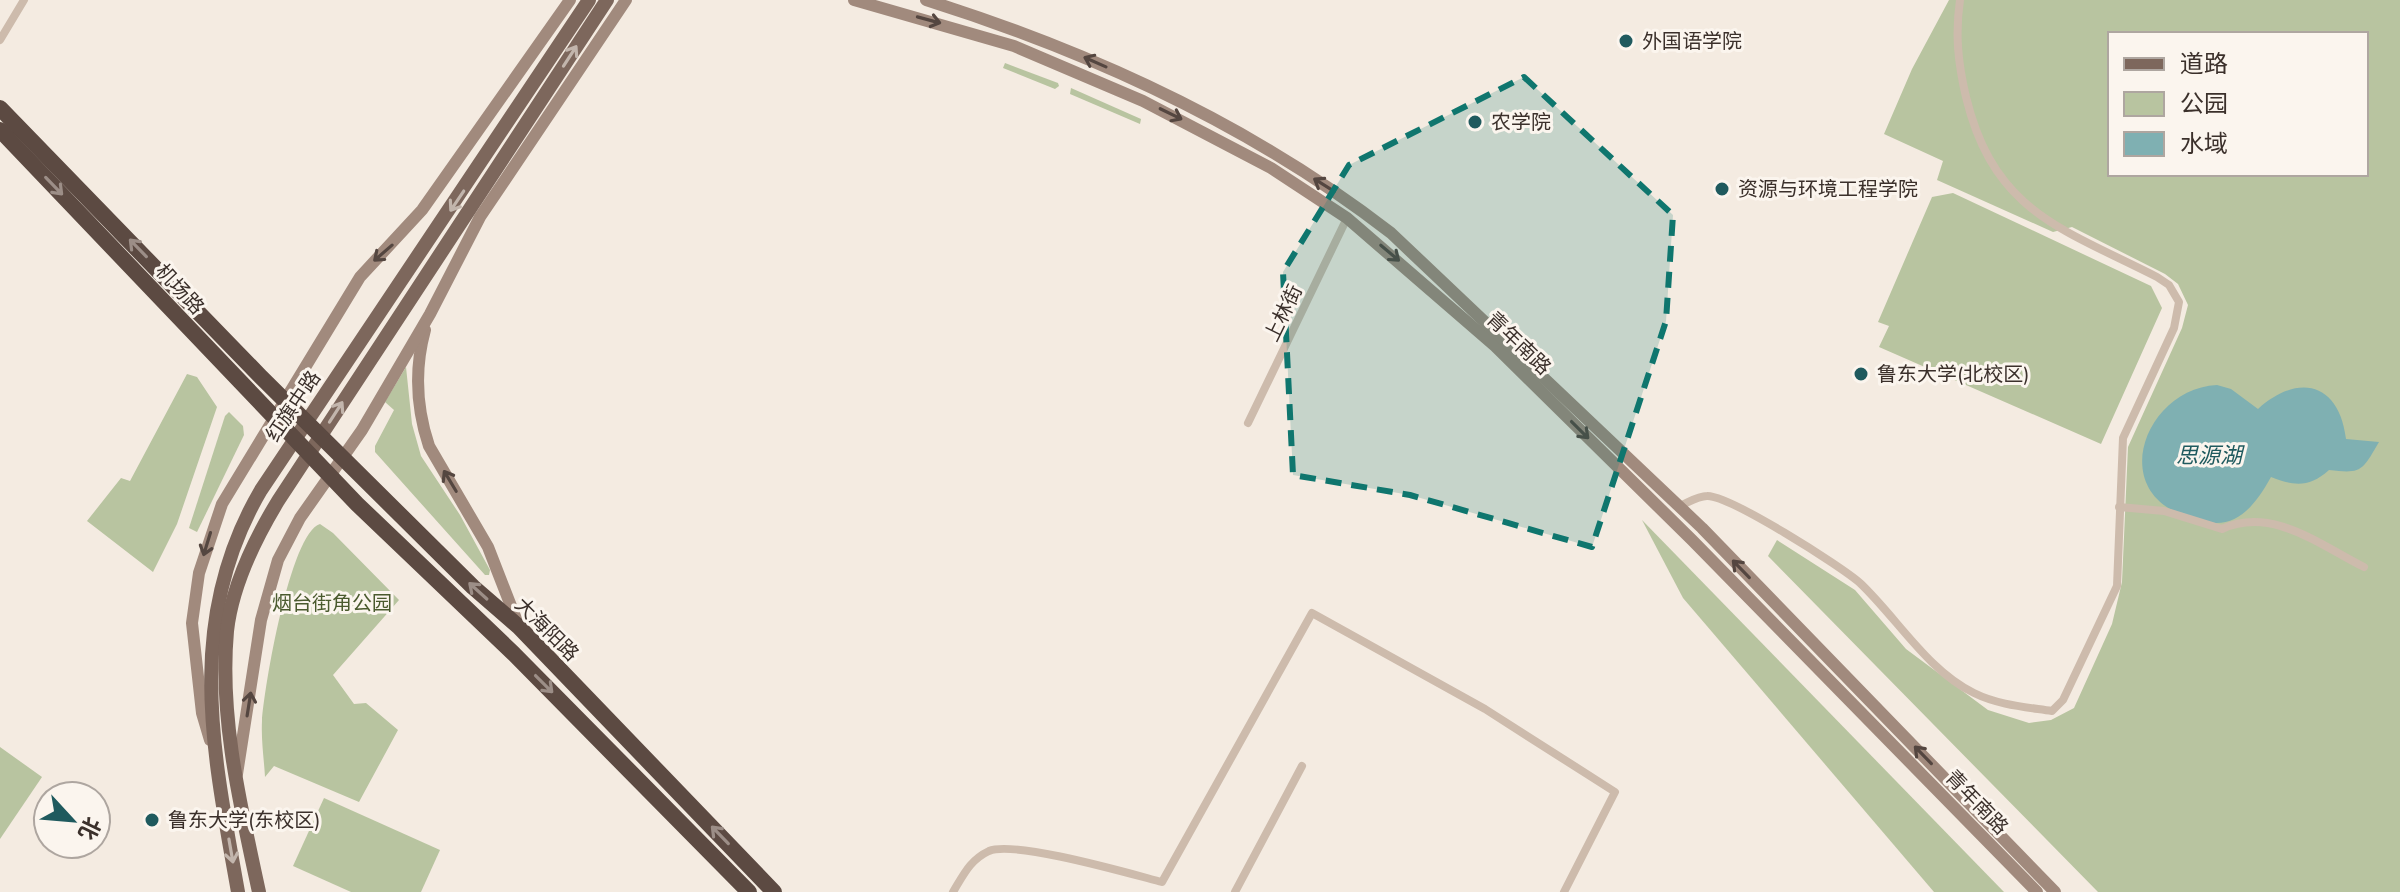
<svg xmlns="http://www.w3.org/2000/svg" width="2400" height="892" font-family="'Nunito Sans','Noto Sans SC',sans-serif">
<rect width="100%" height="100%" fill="#f4ebe1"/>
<!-- green -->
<g fill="#b8c4a0" fill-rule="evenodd">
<path d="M 1949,0 L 2400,0 L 2400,892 L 2098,892 L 1768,556 L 1777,540 L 1855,590 L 1906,649 L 1988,710 L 2029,723 L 2051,720 L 2074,708 L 2112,624 L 2122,582 L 2128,447 L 2182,328 L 2188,305 L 2178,284 L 2165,274 L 2072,227 L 2053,232 L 1937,180 L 1943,161 L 1884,134 L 1912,69 ZM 2110,34 L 2366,34 L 2366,174 L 2110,174 Z"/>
<path d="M 1005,63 L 1058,83 L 1059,86 L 1055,89 L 1003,68 Z"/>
<path d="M 1071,88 L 1141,119 L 1140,124 L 1070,94 Z"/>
<path d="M 1953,193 L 2151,286 L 2162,308 L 2101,444 L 1879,347 L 1889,326 L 1878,322 L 1932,197 Z"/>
<path d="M 406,367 L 412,424 L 421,456 L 460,515 L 490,570 L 489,575 L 485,575 L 375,452 L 375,446 L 394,410 L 385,402 Z"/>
<path d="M 187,374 L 197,377 L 217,407 L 177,524 L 153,572 L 87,521 L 121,478 L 130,481 Z"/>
<path d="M 229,412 L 243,426 L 244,435 L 197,532 L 189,528 L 225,416 Z"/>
<path d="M 1642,520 L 2004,892 L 1934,892 L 1683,598 Z"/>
<path d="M 320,524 L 333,533 L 399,600 L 333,675 L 354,704 L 366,703 L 398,730 L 359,802 L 274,766 L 265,777 C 264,759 261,740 262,721 C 264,689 290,533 320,524 Z"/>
<path d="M 0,747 L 42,777 L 0,839 Z"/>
<path d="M 324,798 L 440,850 L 421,892 L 351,892 L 293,866 Z"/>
</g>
<!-- water -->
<path fill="#7fb0b2" d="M 2217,385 L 2231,389 L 2258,409 C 2298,373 2339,382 2346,439 L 2379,442 C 2362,471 2362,474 2329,470 C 2309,488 2294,486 2271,477 C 2253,509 2233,534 2193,518 C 2186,515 2177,513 2170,509 C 2113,476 2151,388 2217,385 Z"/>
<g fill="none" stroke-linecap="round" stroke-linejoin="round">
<!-- street -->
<g stroke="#cdbbac" stroke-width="8">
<path d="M 0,40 L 24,0"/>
<path d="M 1248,423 L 1347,218"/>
<path d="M 1679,506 C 1687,503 1698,496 1707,496 C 1729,495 1841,566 1860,583 C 1897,618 1928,671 1974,693 C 1998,705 2026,707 2052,711 L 2063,700 L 2117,586 L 2123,438 L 2174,328 L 2179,302 L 2169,285 L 2157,277 C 2061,228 1994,212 1966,97 C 1958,63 1955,34 1960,0"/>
<path d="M 2119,507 L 2164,511 L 2222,529 C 2272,506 2320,545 2364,567"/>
<path d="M 953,892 C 964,874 970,860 989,851 C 1014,840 1131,874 1162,882 L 1312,613 L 1485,709 L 1615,792 L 1564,892"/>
<path d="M 1235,892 L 1302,766"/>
</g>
<!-- secondary -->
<g stroke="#a18a7d" stroke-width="12">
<path d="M 854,0 L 1014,46 L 1143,101 L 1271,168 L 1347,218 L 1495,346 L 1692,540 L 2037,892"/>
<path d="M 926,0 C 1091,52 1253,126 1391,233 L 1702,528 L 2055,892"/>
<path d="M 425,330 C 414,370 416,407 429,446 L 488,547 L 518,624"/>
<path d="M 210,740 L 202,713 L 192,623 L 199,573 L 222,504 L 360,277 L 422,210 L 570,0"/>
<path d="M 237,774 L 261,620 L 278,560 L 300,518 L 362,430 L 430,314 L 480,217 L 626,0"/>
</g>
<!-- primary -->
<g stroke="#7d675c" stroke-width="14">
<path d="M 238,892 C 213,751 184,621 261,490 L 589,0"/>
<path d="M 259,892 C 241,808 219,718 227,631 C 232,586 255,539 278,501 L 607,0"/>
</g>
<!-- highway -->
<g stroke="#5c4a42" stroke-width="16">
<path d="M 0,108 L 260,376 L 473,587 L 519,627 L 774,892"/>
<path d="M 0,130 L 357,504 L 514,654 L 749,892"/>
</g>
</g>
<!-- one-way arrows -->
<defs><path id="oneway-shaft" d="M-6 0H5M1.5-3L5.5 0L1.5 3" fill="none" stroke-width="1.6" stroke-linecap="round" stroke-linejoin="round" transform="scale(2)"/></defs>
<g stroke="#544640">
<use href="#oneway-shaft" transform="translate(929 20) rotate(15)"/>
<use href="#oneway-shaft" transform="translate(1095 62) rotate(-156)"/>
<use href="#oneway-shaft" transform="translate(1171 114) rotate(26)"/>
<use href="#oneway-shaft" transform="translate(1324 185) rotate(-148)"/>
<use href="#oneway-shaft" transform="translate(383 253) rotate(139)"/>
<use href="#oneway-shaft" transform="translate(1390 253) rotate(40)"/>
<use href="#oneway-shaft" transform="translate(1580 430) rotate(45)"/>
<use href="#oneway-shaft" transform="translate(450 481) rotate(-121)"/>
<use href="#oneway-shaft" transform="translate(207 544) rotate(107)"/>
<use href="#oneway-shaft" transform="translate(1741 569) rotate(-134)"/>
<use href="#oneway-shaft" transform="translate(249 704) rotate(-81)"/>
<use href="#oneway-shaft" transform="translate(1923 755) rotate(-134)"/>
</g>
<g stroke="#c2b5ac">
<use href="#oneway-shaft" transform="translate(570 56) rotate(-57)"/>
<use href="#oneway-shaft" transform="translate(457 201) rotate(124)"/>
<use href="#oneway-shaft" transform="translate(336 412) rotate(-57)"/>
<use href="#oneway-shaft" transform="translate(231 851) rotate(80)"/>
</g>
<g stroke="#9c8e87">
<use href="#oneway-shaft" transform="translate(54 186) rotate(46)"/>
<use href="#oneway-shaft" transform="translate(138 248) rotate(-134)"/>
<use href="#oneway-shaft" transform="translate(478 591) rotate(-138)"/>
<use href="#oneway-shaft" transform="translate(544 684) rotate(45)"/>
<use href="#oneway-shaft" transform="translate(720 835) rotate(-134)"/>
</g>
<!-- marked area -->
<path fill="#0f766e" fill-opacity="0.2" stroke="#0f766e" stroke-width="6" stroke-dasharray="16 10" stroke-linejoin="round" d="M 1524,77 L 1673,215 L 1666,321 L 1592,547 L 1410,495 L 1293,475 L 1283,272 L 1349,165 Z"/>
<!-- markers -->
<g fill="#1f5a5e" stroke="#fbf5ee" stroke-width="3">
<circle cx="1626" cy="41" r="8"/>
<circle cx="1475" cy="122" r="8"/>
<circle cx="1722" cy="189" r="8"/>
<circle cx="1861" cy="374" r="8"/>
<circle cx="152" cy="820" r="8"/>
</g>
<g text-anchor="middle" stroke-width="6" stroke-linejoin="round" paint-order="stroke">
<!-- poi labels -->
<g font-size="20" fill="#3b302b" stroke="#fbf5ee" text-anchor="start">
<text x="1642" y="48">外国语学院</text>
<text x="1491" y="129">农学院</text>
<text x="1738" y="196">资源与环境工程学院</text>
<text x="1877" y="381">鲁东大学(北校区)</text>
<text x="168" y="827">鲁东大学(东校区)</text>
</g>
<!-- street labels -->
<g font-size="20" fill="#3b302b" stroke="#fbf5ee">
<text transform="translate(180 289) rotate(47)" y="7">机场路</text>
<text transform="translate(1283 313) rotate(-64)" y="7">上林街</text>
<text transform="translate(1519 343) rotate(44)" y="7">青年南路</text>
<text transform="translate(293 406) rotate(-56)" y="7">红旗中路</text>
<text transform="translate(547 629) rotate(45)" y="7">大海阳路</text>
<text transform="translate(1977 802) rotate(46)" y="7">青年南路</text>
</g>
<!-- park labels -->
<g font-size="20" fill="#4a5a2e" stroke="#fbf5ee">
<text x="332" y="610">烟台街角公园</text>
</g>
<!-- water labels -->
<g font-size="22" font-style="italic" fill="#1f5a5e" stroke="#fbf5ee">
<text x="2209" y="463">思源湖</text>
</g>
</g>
<!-- legend -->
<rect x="2108" y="32" width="260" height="144" fill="#fbf5ee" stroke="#aea6a0" stroke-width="2"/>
<rect x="2124" y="58" width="40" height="12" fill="#7d675c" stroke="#aea6a0" stroke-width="2"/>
<text x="2180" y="72" font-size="24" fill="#3b302b">道路</text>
<rect x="2124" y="92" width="40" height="24" fill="#b8c4a0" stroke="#aea6a0" stroke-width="2"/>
<text x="2180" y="112" font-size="24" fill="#3b302b">公园</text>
<rect x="2124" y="132" width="40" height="24" fill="#7fb0b2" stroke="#aea6a0" stroke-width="2"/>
<text x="2180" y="152" font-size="24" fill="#3b302b">水域</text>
<!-- north arrow -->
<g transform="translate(72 820) rotate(116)"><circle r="38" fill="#fbf5ee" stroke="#aea6a0" stroke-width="2"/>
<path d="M0-6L14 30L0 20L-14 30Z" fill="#1f5a5e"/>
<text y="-12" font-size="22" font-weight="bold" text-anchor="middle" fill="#3b302b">北</text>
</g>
</svg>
